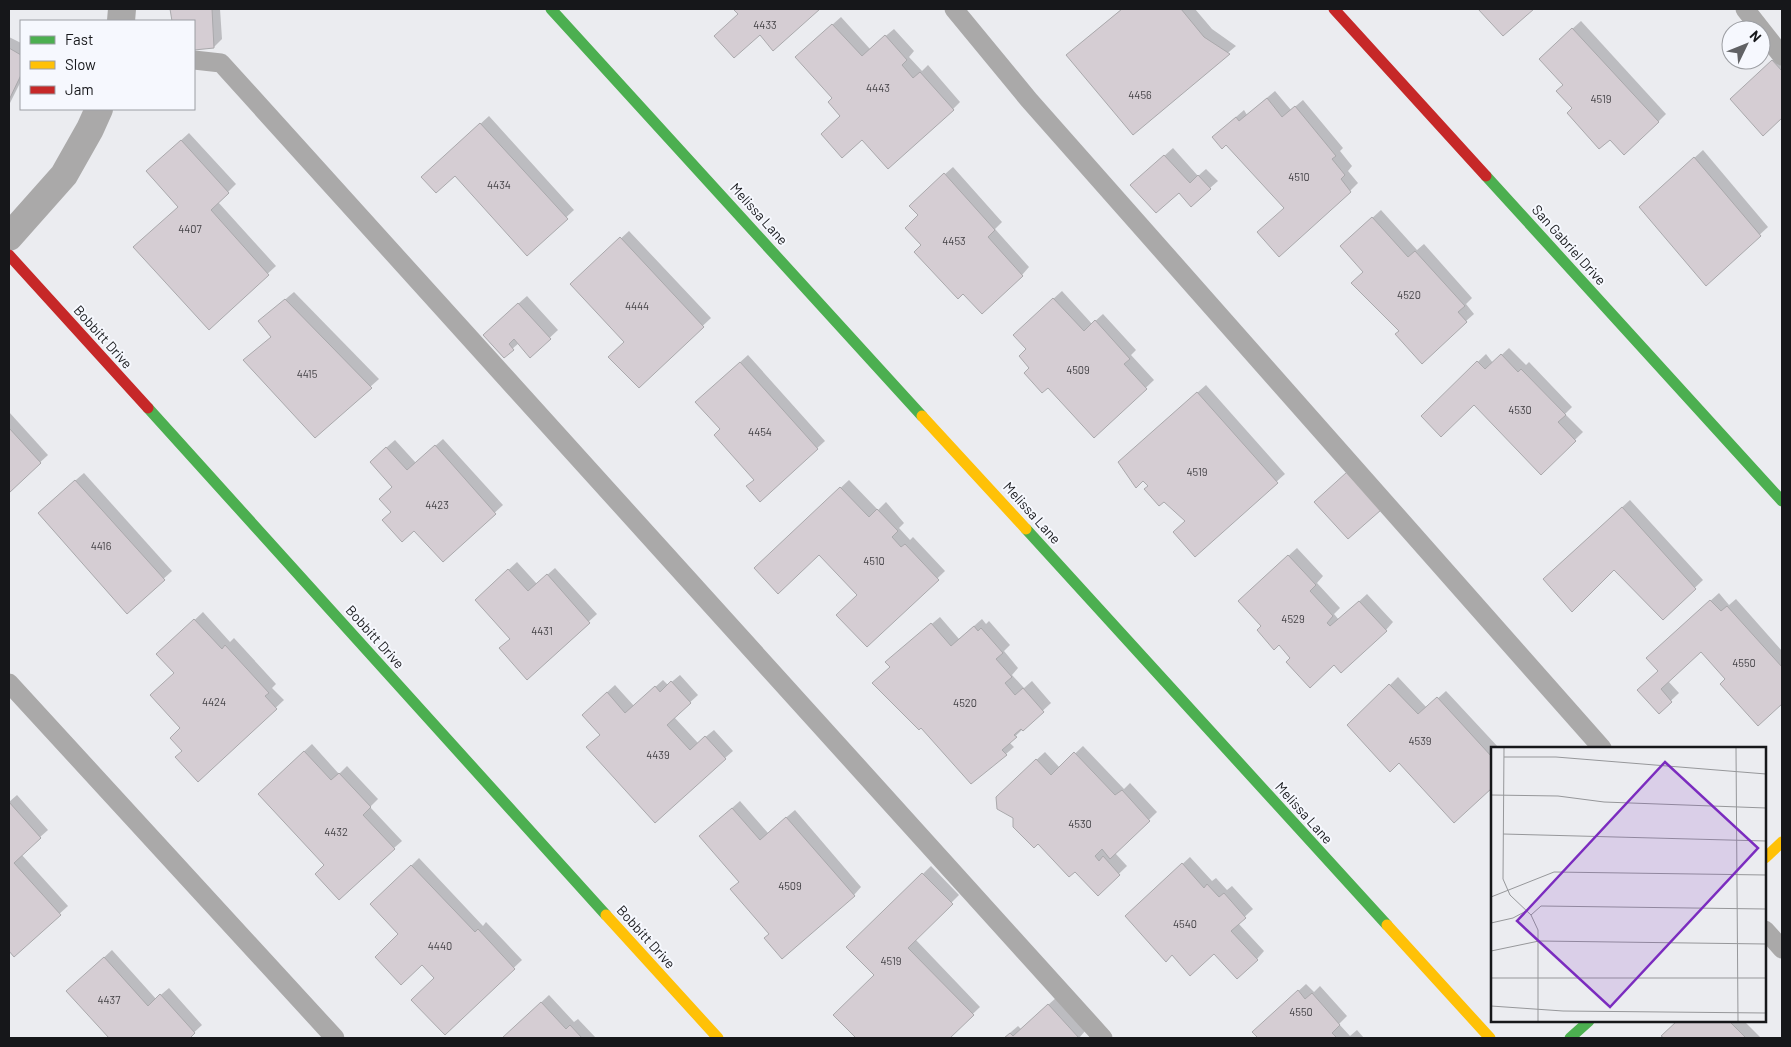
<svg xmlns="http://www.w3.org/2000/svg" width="1791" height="1047" font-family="Barlow,sans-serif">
<rect width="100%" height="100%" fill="#ebecf0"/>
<!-- shadow -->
<g fill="#0003">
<path d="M 171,9 L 220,9 L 222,39 L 214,47 L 194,48 L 194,21 L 173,21 Z"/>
<path d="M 735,9 L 818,9 L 774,49 Z"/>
<path d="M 1122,9 L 1195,9 L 1212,29 L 1236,46 L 1133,133 L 1075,48 Z"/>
<path d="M 1480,9 L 1532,9 L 1503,35 Z"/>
<path d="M 841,17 L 870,49 L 894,29 L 914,51 L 909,57 L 922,71 L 928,65 L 960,102 L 953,109 L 842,116 L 834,98 L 805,49 Z"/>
<path d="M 1581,21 L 1666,114 L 1658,122 L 1610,138 L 1574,108 L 1548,51 Z"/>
<path d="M 9,37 L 21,43 L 21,81 L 9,105 Z"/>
<path d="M 1780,53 L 1782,55 L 1782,117 L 1763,134 L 1732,99 Z"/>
<path d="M 1275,91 L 1291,110 L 1303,100 L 1343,148 L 1340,151 L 1352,166 L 1348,171 L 1358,183 L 1350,191 L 1286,208 L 1227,144 L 1213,137 L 1244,110 L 1247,115 Z"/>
<path d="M 489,116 L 574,210 L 527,254 L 455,174 L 431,169 Z"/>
<path d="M 189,133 L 236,184 L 218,202 L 276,266 L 209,328 L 179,206 L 155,164 Z"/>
<path d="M 1173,148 L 1198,176 L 1206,169 L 1218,181 L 1210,188 L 1179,191 L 1140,178 Z"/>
<path d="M 1703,150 L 1768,227 L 1706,284 L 1648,200 Z"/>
<path d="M 953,167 L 1002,222 L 995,229 L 1029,267 L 1022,275 L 923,245 L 918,198 Z"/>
<path d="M 1381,210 L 1417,250 L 1424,244 L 1472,298 L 1466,304 L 1474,314 L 1466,321 L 1400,331 L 1364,272 L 1349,239 Z"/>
<path d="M 629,231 L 711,318 L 639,386 L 626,342 L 579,277 Z"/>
<path d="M 1062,291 L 1092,324 L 1103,314 L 1136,350 L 1131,355 L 1154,380 L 1094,437 L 1031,368 L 1022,327 Z"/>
<path d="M 294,292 L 379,379 L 315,436 L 272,337 L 268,314 Z"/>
<path d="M 527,296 L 558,330 L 530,356 L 519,343 L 504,356 L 492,327 Z"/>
<path d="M 1509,348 L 1526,365 L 1529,362 L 1572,407 L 1565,414 L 1583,432 L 1541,473 L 1474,403 L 1422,416 L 1486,354 L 1493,363 Z"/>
<path d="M 748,355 L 825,441 L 760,500 L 755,479 L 721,429 L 705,394 Z"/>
<path d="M 1206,385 L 1285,474 L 1195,555 L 1186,521 L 1128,454 Z"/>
<path d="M 9,412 L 48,455 L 9,491 Z"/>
<path d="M 443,439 L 503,505 L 443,560 L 414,529 L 392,511 L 394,487 L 379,454 L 395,440 L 416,463 Z"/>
<path d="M 84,473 L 172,571 L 127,612 L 47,505 Z"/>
<path d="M 849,480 L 878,510 L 886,502 L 904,523 L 899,528 L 910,540 L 913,537 L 945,571 L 867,646 L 859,595 L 819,553 L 763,560 Z"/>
<path d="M 1630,500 L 1703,580 L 1663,618 L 1614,568 L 1552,571 Z"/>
<path d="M 1297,548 L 1323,576 L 1317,583 L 1340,608 L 1334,614 L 1339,620 L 1367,594 L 1393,622 L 1386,630 L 1334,663 L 1292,658 L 1263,626 L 1247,593 Z"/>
<path d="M 517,562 L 537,584 L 555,568 L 597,614 L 527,678 L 511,639 L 484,592 Z"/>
<path d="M 1719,593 L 1729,605 L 1736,599 L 1782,651 L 1782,702 L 1758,724 L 1727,679 L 1701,651 L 1668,681 L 1679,693 L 1659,712 L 1659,671 L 1655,651 Z"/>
<path d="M 203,612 L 230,642 L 234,638 L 276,684 L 272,688 L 284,700 L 198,780 L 184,751 L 175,673 L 166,647 Z"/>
<path d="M 940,617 L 959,639 L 982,619 L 986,624 L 989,621 L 1010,645 L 1004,651 L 1018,668 L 1012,675 L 1024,688 L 1032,681 L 1051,703 L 1009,742 L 1014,747 L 1006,754 L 891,667 L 895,655 Z"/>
<path d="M 680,675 L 698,695 L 674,717 L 698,743 L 714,730 L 733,751 L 725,758 L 601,734 L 591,707 L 615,685 L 634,706 L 663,680 L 668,685 Z"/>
<path d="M 1398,677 L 1427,708 L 1446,691 L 1499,748 L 1492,748 L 1492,786 L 1454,821 L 1399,762 L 1349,726 Z"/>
<path d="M 312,744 L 339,774 L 347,766 L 378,799 L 370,807 L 402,841 L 394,848 L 326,865 L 267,786 Z"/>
<path d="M 1083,746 L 1124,789 L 1130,783 L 1157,812 L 1115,853 L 1127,866 L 1098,894 L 1075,870 L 1015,817 L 1005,789 L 1045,752 L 1060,768 Z"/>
<path d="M 17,795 L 48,830 L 21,854 L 68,906 L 14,955 L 9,949 L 9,802 Z"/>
<path d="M 740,801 L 768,833 L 795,810 L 861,887 L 854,895 L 770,933 L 708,829 Z"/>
<path d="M 1190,857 L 1212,881 L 1216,878 L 1227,890 L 1232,886 L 1253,909 L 1238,923 L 1264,951 L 1257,959 L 1214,952 L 1134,909 Z"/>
<path d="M 419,858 L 483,926 L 486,922 L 522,960 L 445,1033 L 436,978 L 400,934 L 372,904 Z"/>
<path d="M 931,866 L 959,895 L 915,939 L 980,1007 L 948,1038 L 858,1038 L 835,1015 L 875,975 L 848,947 Z"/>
<path d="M 112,950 L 156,999 L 169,988 L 202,1025 L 188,1038 L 111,1038 L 68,991 Z"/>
<path d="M 1306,984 L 1314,992 L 1320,986 L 1347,1016 L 1339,1024 L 1350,1036 L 1357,1030 L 1364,1038 L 1260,1038 L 1254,1032 Z"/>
<path d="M 549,995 L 574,1022 L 578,1019 L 596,1038 L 503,1038 Z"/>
<path d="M 1057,997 L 1086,1030 L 1079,1038 L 1004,1038 L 1018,1026 L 1021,1029 Z"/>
<path d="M 1679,1021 L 1744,1021 L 1761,1038 L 1665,1038 L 1663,1036 Z"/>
</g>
<!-- building -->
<g fill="#d5cdd3" stroke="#aaa9ac">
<path d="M 170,9 L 212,9 L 214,48 L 194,50 L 194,21 L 172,21 Z"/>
<path d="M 733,9 L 820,9 L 773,51 L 760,35 L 734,58 L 714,36 L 738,14 Z"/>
<path d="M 1122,9 L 1181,9 L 1204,37 L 1230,54 L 1133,135 L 1066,55 Z"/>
<path d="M 1478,9 L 1534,9 L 1503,36 Z"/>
<path d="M 832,24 L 862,56 L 885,35 L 907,60 L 902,65 L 913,78 L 920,72 L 954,110 L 888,169 L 862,140 L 842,158 L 821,134 L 840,116 L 828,102 L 832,98 L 795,57 Z"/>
<path d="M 1572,28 L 1659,122 L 1624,155 L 1610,140 L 1599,149 L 1567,113 L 1572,108 L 1556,91 L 1563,85 L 1539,59 Z"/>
<path d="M 9,48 L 21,55 L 21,75 L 9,100 Z"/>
<path d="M 1772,60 L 1782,71 L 1782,118 L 1763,136 L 1730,99 Z"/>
<path d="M 1267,98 L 1282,117 L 1295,106 L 1336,156 L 1332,159 L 1345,175 L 1341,179 L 1351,192 L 1279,257 L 1257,232 L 1284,208 L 1226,145 L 1222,149 L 1212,137 L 1236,117 L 1239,121 Z"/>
<path d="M 480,123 L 568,219 L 527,256 L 455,176 L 436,193 L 421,177 Z"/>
<path d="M 181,140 L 229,193 L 211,210 L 269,275 L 209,330 L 133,247 L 178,207 L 146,171 Z"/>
<path d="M 1164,155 L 1190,183 L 1198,175 L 1211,189 L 1191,207 L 1179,193 L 1156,213 L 1130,185 Z"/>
<path d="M 1694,157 L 1761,236 L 1706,286 L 1639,207 Z"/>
<path d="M 944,173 L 995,230 L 988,237 L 1023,276 L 982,314 L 963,294 L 958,299 L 914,252 L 921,245 L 905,228 L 918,215 L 909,206 Z"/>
<path d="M 1372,217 L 1408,257 L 1415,251 L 1465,306 L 1458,312 L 1467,322 L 1422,364 L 1395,334 L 1399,331 L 1351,283 L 1363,272 L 1340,246 Z"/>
<path d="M 620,237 L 704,327 L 639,388 L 608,357 L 624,342 L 570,284 Z"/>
<path d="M 1053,298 L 1084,331 L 1095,320 L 1130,359 L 1124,364 L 1147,389 L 1094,438 L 1048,388 L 1042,393 L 1024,373 L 1029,368 L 1019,356 L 1026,349 L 1013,335 Z"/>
<path d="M 285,299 L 372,388 L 315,438 L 243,360 L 271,337 L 258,321 Z"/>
<path d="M 518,303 L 551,339 L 530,358 L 514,339 L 509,344 L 514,350 L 504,358 L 483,335 Z"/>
<path d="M 1501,354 L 1518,372 L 1521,369 L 1566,415 L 1558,422 L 1576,441 L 1541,475 L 1474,405 L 1441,437 L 1421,416 L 1477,361 L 1485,369 Z"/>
<path d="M 740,362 L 818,449 L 760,502 L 746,486 L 754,480 L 714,435 L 720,429 L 695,402 Z"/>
<path d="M 1197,392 L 1278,483 L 1195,557 L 1173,532 L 1185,521 L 1164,502 L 1159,506 L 1144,489 L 1148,486 L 1143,481 L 1136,488 L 1118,462 Z"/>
<path d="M 9,428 L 41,463 L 9,493 Z"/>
<path d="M 435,445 L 496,514 L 443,562 L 414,531 L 402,542 L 382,520 L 391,512 L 379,499 L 392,487 L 370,462 L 386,447 L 407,470 Z"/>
<path d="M 1347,472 L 1381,510 L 1348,539 L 1314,502 Z"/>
<path d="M 75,480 L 165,580 L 127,614 L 38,513 Z"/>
<path d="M 840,487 L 869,517 L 877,509 L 898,531 L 892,537 L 901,547 L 905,544 L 939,580 L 867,647 L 836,615 L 857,595 L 819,555 L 778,594 L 754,568 Z"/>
<path d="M 1622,507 L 1696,589 L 1663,620 L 1614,570 L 1572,612 L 1543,579 Z"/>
<path d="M 1288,555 L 1316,585 L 1310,591 L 1333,616 L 1327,623 L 1330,626 L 1359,601 L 1387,631 L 1341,673 L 1334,665 L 1310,688 L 1286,662 L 1290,658 L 1279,645 L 1274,650 L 1257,630 L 1261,626 L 1238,601 Z"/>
<path d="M 508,569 L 528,591 L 547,574 L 590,623 L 527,680 L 499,648 L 510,639 L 475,600 Z"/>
<path d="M 1710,600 L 1721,611 L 1727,606 L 1782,667 L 1782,704 L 1758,726 L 1720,684 L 1725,679 L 1701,652 L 1661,689 L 1672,702 L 1659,714 L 1637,690 L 1658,671 L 1646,658 Z"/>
<path d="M 194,619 L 222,649 L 225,645 L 269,693 L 265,696 L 277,709 L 198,782 L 175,757 L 182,751 L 170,738 L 180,728 L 150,695 L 174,673 L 156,654 Z"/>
<path d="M 931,623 L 951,646 L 974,626 L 978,631 L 981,628 L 1003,653 L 996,659 L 1012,677 L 1005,683 L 1015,695 L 1023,688 L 1044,712 L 1023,731 L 1021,729 L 1014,735 L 1017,737 L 1002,750 L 1007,755 L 971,784 L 921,728 L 919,730 L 872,683 L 890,667 L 885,662 Z"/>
<path d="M 671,681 L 691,703 L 667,725 L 690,750 L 705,736 L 726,759 L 655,823 L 586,747 L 600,735 L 582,715 L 607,692 L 625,713 L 655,686 L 660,692 Z"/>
<path d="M 1389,684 L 1418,714 L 1437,697 L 1492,757 L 1492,788 L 1454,823 L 1399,763 L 1390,772 L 1347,725 Z"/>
<path d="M 304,751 L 331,780 L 339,773 L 371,807 L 363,815 L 395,849 L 339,900 L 315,874 L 324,865 L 258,794 Z"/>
<path d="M 1074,752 L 1115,795 L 1122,790 L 1150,821 L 1110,859 L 1102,849 L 1095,856 L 1099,861 L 1103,856 L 1120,875 L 1098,896 L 1075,872 L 1069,877 L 1038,844 L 1034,848 L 1013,827 L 1013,818 L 997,809 L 996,797 L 1036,759 L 1051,775 Z"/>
<path d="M 9,802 L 41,838 L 14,863 L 61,915 L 14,957 L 9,951 Z"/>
<path d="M 732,808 L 760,840 L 786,817 L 855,896 L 782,959 L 764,938 L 769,934 L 730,889 L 739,882 L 699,836 Z"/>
<path d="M 1182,863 L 1204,888 L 1207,884 L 1219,897 L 1224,893 L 1246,918 L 1231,931 L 1258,960 L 1237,979 L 1214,954 L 1190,976 L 1172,955 L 1166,962 L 1125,916 Z"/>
<path d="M 411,865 L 475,932 L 478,929 L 515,969 L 445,1035 L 411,1000 L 434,978 L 422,965 L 401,985 L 375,957 L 398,934 L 370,904 Z"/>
<path d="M 922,873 L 953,904 L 908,948 L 974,1015 L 950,1038 L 856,1038 L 833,1015 L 874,975 L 846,947 Z"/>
<path d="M 104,957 L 148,1006 L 160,994 L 195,1033 L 190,1038 L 109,1038 L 66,991 Z"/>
<path d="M 1298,990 L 1305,999 L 1312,993 L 1340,1025 L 1332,1033 L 1337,1038 L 1258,1038 L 1252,1032 Z"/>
<path d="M 541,1002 L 566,1029 L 570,1025 L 582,1038 L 502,1038 Z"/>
<path d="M 1048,1004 L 1079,1038 L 1004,1038 L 1010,1033 L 1013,1036 Z"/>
<path d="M 1677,1021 L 1729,1021 L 1746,1038 L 1664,1038 L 1661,1036 Z"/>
</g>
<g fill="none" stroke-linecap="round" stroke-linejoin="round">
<!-- lane -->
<g stroke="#aaa9a9" stroke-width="19">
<path d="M 954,9 L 1029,100 L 1602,748"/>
<path d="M 1745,9 L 1782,56"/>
<path d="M 194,60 L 221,63 L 1103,1038"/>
<path d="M 9,683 L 335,1038"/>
<path d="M 1765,930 L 1782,949"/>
</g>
<!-- street -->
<g stroke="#aaa9a9" stroke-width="28">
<path d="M 121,21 L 122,9"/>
<path d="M 9,237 L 64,175 L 90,129 L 99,109"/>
</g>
<!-- fast -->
<g stroke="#4caf50" stroke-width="11">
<path d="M 551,9 L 922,416"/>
<path d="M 1486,176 L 1782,501"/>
<path d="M 148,408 L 606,915"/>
<path d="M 1026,529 L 1387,925"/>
<path d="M 1570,1038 L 1589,1021"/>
</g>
<!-- slow -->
<g stroke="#ffc107" stroke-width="11">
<path d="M 922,416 L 1026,529"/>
<path d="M 1765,858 L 1782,842"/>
<path d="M 606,915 L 718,1038"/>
<path d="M 1387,925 L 1490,1038"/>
</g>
<!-- jam -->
<g stroke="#c62828" stroke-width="11">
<path d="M 1334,9 L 1486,176"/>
<path d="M 9,255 L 148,408"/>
</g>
</g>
<g text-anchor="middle" stroke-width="4" stroke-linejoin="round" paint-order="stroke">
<!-- number labels -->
<g font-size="11" fill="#464448">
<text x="765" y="29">4433</text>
<text x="878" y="92">4443</text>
<text x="1140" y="99">4456</text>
<text x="1601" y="103">4519</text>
<text x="1299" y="181">4510</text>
<text x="499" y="189">4434</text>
<text x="190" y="233">4407</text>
<text x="954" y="245">4453</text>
<text x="1409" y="299">4520</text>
<text x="637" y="310">4444</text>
<text x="1078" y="374">4509</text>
<text x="307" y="378">4415</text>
<text x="1520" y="414">4530</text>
<text x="760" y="436">4454</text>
<text x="1197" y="476">4519</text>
<text x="437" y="509">4423</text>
<text x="101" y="550">4416</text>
<text x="874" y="565">4510</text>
<text x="1293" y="623">4529</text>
<text x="542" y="635">4431</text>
<text x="1744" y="667">4550</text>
<text x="214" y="706">4424</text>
<text x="965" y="707">4520</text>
<text x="1420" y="745">4539</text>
<text x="658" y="759">4439</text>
<text x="1080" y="828">4530</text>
<text x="336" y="836">4432</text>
<text x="790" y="890">4509</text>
<text x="1185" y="928">4540</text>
<text x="440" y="950">4440</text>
<text x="891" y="965">4519</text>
<text x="109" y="1004">4437</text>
<text x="1301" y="1016">4550</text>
</g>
<!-- street labels -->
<g font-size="14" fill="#16171a" stroke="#f6f8fe">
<text transform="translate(759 214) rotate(48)" y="5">Melissa Lane</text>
<text transform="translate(1569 245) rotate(48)" y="5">San Gabriel Drive</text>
<text transform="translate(103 337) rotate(48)" y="5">Bobbitt Drive</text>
<text transform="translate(1032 513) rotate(48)" y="5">Melissa Lane</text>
<text transform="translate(375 637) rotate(48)" y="5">Bobbitt Drive</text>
<text transform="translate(1304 813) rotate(48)" y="5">Melissa Lane</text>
<text transform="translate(646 937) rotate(48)" y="5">Bobbitt Drive</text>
</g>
</g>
<!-- overview -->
<g transform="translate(1491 747)">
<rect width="275" height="275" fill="#ebecf0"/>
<path fill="none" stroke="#96979a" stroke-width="1" d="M 13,1 L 12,132 L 19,148 L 40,168 L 47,183 L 47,274M 245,1 L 247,274M 13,10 L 65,10 L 275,27M 0,48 L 67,49 L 113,55 L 275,61M 12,87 L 275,94M 0,150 L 63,125 L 275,128M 40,168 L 50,159 L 275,162M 0,176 L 22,171 L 37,163M 0,204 L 48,194 L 275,197M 0,231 L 275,231M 0,259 L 72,264 L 275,266"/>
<path fill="#7b2cbf" fill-opacity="0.15" stroke="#7b2cbf" stroke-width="2.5" d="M 174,15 L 267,101 L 119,260 L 26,174 Z"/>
<rect width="275" height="275" fill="none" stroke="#16171a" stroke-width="2.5"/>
</g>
<!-- border -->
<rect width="1791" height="1047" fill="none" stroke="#16171a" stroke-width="20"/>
<!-- legend -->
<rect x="20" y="20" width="175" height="90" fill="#f6f8fe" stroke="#9c9ea3"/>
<rect x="30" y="36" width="25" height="8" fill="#4caf50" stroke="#9c9ea3"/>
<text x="65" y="45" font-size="15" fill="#16171a">Fast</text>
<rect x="30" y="61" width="25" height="8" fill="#ffc107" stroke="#9c9ea3"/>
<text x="65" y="70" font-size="15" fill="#16171a">Slow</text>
<rect x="30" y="86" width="25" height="8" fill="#c62828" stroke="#9c9ea3"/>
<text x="65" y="95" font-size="15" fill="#16171a">Jam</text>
<!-- north arrow -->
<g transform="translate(1746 45) rotate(47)"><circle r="24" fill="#f6f8fe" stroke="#9c9ea3"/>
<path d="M0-4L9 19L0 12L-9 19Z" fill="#616265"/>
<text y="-8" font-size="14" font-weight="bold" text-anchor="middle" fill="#16171a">N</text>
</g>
</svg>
